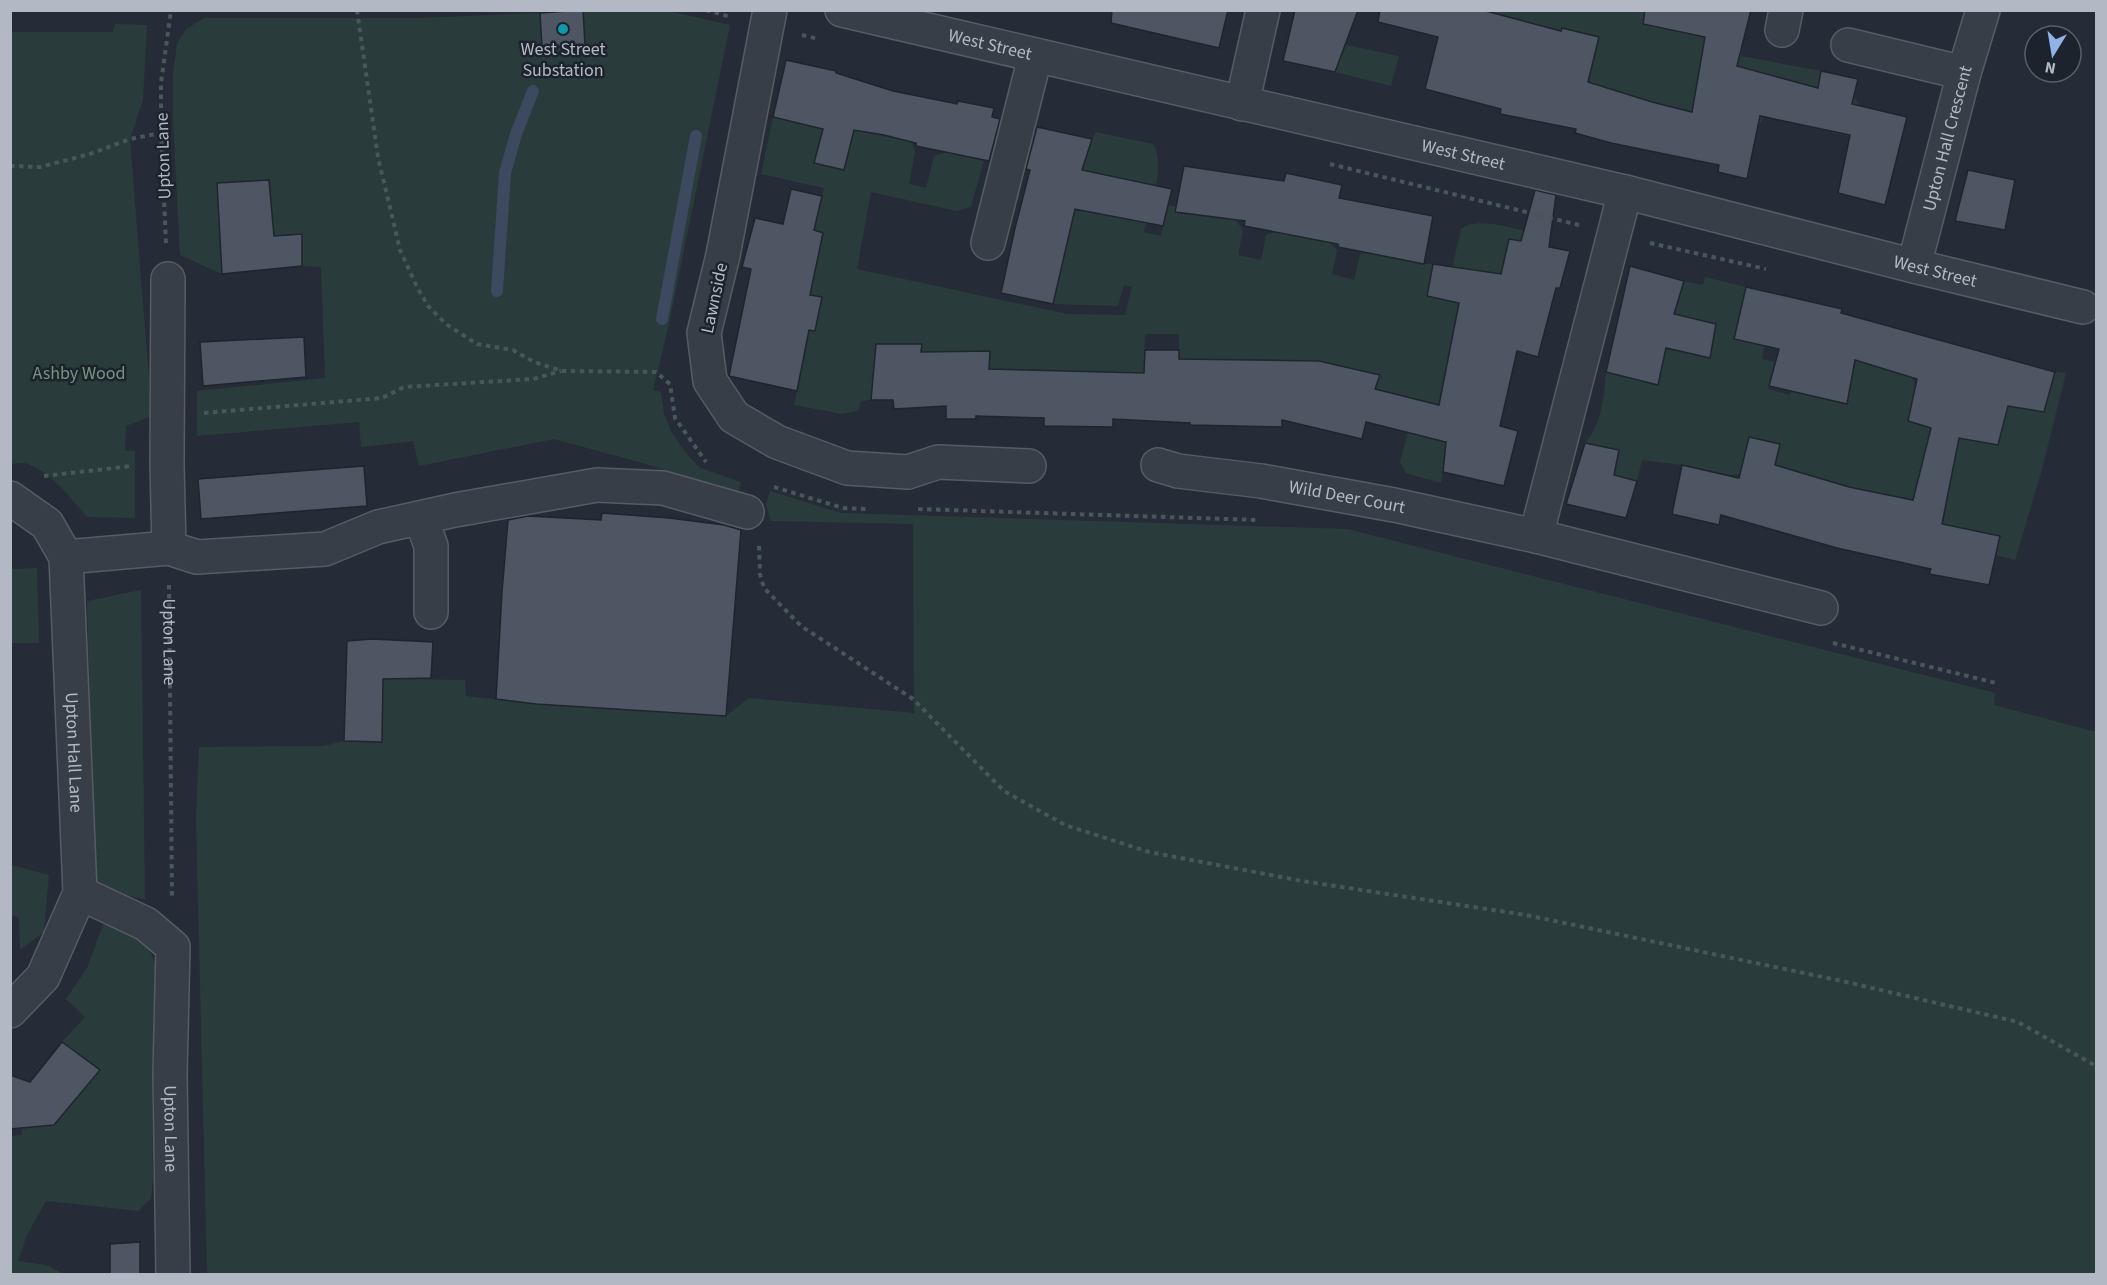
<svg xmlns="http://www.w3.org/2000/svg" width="2107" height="1285" font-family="'Source Sans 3',sans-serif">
<rect width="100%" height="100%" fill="#252c37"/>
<!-- green -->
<g fill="#2a3b3c">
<path d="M 583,11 L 673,12 L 730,25 L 668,328 L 653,390 L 661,392 L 664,414 L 672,433 L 685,452 L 700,468 L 741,482 L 738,494 L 646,464 L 554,439 L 419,466 L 413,441 L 361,447 L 359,422 L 197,436 L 197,391 L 325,378 L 321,267 L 302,266 L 302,234 L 274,236 L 269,180 L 217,183 L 222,274 L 180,255 L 173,120 L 173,75 L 177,44 L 186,29 L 204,18 L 418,18 L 540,13 L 543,48 L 585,45 Z"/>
<path d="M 1442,11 L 1698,11 L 1693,35 L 1742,45 L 1741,56 L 1821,71 L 1818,89 L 1854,97 L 1860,106 L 1852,137 L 1802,125 L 1809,85 L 1772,76 L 1764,117 L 1758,127 L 1709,92 L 1696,90 L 1692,112 L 1652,102 L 1588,82 L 1598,38 L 1554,66 L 1510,60 L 1520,19 L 1484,11 L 1475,57 L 1435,47 Z"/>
<path d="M 115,24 L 147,25 L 143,100 L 130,139 L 152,416 L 126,426 L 125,451 L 135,451 L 135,518 L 87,517 C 71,498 53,474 30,465 C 24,462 16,464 11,464 L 10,32 L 113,32 Z"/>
<path d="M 1346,45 L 1399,56 L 1391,86 L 1335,72 Z"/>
<path d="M 773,117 L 823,129 L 814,163 L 844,170 L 854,130 L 912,142 L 915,152 L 909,184 L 926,188 L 934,156 L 947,152 L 984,160 L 971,207 L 957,211 L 871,192 L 857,269 L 1067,314 L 1125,315 L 1132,287 L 1124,285 L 1118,306 L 1053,304 L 1075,211 L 1082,211 L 1121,218 L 1131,181 L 1091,172 L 1082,172 L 1092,139 L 1096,132 L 1153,144 C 1167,165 1149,209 1144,232 L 1161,236 L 1168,205 L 1235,219 L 1243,230 L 1238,255 L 1261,260 L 1266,235 L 1276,232 L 1330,243 L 1337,250 L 1332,274 L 1354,280 L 1360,254 L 1371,253 L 1424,264 L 1433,264 L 1427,296 L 1445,300 L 1461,229 C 1477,217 1505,227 1524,230 L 1521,241 L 1501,274 L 1461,268 L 1493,306 L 1451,346 L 1440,402 L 1476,410 L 1447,438 L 1441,483 L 1406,473 L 1400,462 L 1408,432 L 1381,391 L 1375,388 L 1380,375 L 1322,362 L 1250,359 L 1250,371 L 1236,361 L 1188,359 L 1179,369 L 1179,334 L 1145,334 L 1144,373 L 1004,369 L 988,389 L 989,351 L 935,351 L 935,381 L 918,383 L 922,345 L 876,344 L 871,400 L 861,401 L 858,411 L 842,414 L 794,405 L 808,335 L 776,326 L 822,297 L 785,290 L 818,259 L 823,234 L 814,230 L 824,188 L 761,174 Z"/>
<path d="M 1705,277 L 1746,287 L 1734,339 L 1764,346 L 1762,359 L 1776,362 L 1768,389 L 1790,395 L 1799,367 L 1838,369 L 1830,400 L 1846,404 L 1856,360 L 1913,377 L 1915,389 L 1908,421 L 1965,439 L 1998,445 L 2007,405 L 2044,412 L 2055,372 L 2066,373 L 2041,473 L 2015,560 L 1996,555 L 2000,536 L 1943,524 L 1949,489 L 1911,511 L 1898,497 L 1849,487 L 1789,469 L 1773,478 L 1780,444 L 1749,437 L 1740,474 L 1730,475 L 1682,465 L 1642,460 L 1637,481 L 1614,475 L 1619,450 L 1585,443 C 1602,425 1604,395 1606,372 L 1658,384 L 1666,350 L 1677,350 L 1674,315 L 1684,281 L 1703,285 Z"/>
<path d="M 770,491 L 841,513 L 1347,529 L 1995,693 L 1994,705 L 2096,732 L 2096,1274 L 207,1274 L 196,818 L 199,747 L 324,746 L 344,741 L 381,742 L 383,679 L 465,680 L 466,696 L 536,704 L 726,716 L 749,698 L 914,713 L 913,524 L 771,521 L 766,504 Z"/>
<path d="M 37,568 L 39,643 L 11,643 L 11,569 Z"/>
<path d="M 141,590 L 145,899 L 120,894 L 95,880 L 87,601 Z"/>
<path d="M 11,865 L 49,875 L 44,932 L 20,950 L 19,917 L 11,916 Z"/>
<path d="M 113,921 L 136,929 C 141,939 148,948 153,958 C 164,981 159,1041 152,1066 L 153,1178 L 151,1198 L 138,1211 L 46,1201 L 27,1235 L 18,1261 L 47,1265 L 64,1274 L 11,1274 L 10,1136 L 22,1135 L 22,1128 L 54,1125 L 99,1070 L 62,1042 L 85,1017 L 66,999 L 87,968 L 103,925 Z"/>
</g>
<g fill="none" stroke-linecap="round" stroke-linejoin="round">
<!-- stream -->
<g stroke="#3c495e" stroke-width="12">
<path d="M 497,291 L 505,173 L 516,134 L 533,91"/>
<path d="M 662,319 L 696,136"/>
</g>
</g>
<!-- building -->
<g fill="#4d5662" stroke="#1f252e" stroke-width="1.5">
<path d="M 583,10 L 585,45 L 542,48 L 540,13 Z"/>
<path d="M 1112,10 L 1228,10 L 1219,48 L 1111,23 Z"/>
<path d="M 1295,10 L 1358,10 L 1335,72 L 1283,61 Z"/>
<path d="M 1380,10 L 1482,10 L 1561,31 L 1562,28 L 1599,37 L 1588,82 L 1652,102 L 1692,112 L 1705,37 L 1643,24 L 1645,10 L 1751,10 L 1737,66 L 1818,88 L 1821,71 L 1858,79 L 1852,104 L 1907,117 L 1885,205 L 1838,193 L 1850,135 L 1760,116 L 1747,179 L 1718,172 L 1719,165 L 1611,143 L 1575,133 L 1576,129 L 1500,114 L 1501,109 L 1425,89 L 1438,37 L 1378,22 Z"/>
<path d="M 786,60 L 836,71 L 836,73 L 893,91 L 957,104 L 958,101 L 994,108 L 992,117 L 1000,119 L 989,161 L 916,146 L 916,143 L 884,135 L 854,130 L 844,170 L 814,163 L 823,129 L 773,117 Z"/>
<path d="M 1037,127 L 1092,139 L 1082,170 L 1172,189 L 1163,226 L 1075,209 L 1053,304 L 1001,293 L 1015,228 L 1030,170 L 1026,169 Z"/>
<path d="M 1184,166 L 1284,181 L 1286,173 L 1342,185 L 1339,198 L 1433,216 L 1424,264 L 1338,247 L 1338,244 L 1244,226 L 1245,221 L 1175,212 Z"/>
<path d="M 1968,170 L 2015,180 L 2005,230 L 1955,221 Z"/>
<path d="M 269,180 L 274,236 L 302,234 L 302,266 L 222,274 L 217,183 Z"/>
<path d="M 791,189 L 822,196 L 814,230 L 823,233 L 810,295 L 822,297 L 815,331 L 809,330 L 797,391 L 729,376 L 751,269 L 742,267 L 755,218 L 783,224 Z"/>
<path d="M 1535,190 L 1556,195 L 1549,247 L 1570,251 L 1560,288 L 1556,288 L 1538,357 L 1517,351 L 1500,426 L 1518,431 L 1504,486 L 1443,472 L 1446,442 L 1366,422 L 1362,439 L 1282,420 L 1282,427 L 1190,425 L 1190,423 L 1113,419 L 1113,427 L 1044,426 L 1044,418 L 976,416 L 976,419 L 946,419 L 946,406 L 894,409 L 893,400 L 871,400 L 876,344 L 922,344 L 921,352 L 990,351 L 989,369 L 1144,373 L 1145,350 L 1179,350 L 1179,359 L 1319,361 L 1380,375 L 1375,389 L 1439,405 L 1459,303 L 1427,296 L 1433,264 L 1501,274 L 1509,239 L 1521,241 Z"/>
<path d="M 1630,266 L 1684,281 L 1674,314 L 1716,324 L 1710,358 L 1666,348 L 1658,385 L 1606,372 Z"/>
<path d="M 1746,287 L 1842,309 L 1841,313 L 2055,372 L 2044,412 L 2008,406 L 1998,445 L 1959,438 L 1942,524 L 2000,536 L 1989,585 L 1929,574 L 1931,569 L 1837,548 L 1721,515 L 1719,525 L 1672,514 L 1682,465 L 1739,478 L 1749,437 L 1780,444 L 1775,465 L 1849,487 L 1913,500 L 1931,428 L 1908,421 L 1917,379 L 1855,360 L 1847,404 L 1769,386 L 1779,349 L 1734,339 Z"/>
<path d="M 304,337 L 306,377 L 203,386 L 200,342 Z"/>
<path d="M 1585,443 L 1619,450 L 1614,475 L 1637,481 L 1626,518 L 1566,504 Z"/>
<path d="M 364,466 L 367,506 L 201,519 L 198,479 Z"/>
<path d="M 602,513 L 669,518 L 724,525 L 741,530 L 726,716 L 536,704 L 496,699 L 502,592 L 508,520 L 528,516 L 601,520 Z"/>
<path d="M 372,639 L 433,642 L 431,678 L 383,679 L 382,742 L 344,741 L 347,641 Z"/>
<path d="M 62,1042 L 100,1070 L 54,1125 L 10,1129 L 10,1075 L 30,1082 Z"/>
<path d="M 140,1242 L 140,1275 L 110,1275 L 110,1244 Z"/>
</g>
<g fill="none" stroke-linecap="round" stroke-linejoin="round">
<!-- minor casing -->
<g stroke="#565c65" stroke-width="36">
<g id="minor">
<path d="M 770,10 L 723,255 L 704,333 L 710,381 L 734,417 L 777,442 L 847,468 L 908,472 L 938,462 L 1029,466"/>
<path id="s2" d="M 842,10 L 1625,192 L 1914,266 L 2083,307"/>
<path d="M 1782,30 L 1786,10"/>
<path d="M 1848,45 L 1964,73"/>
<path d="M 1242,104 L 1263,10"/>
<path d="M 988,243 L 1035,57"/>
<path id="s3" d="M 1914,266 L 1964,73 L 1983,10"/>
<path d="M 168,279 L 167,464 L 169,548"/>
<path id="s4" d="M 1158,465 L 1178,471 L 1261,481 L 1394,505 L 1536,536 L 1821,608"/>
<path id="s5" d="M 10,498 L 47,524 L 66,557 L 80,893 L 43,977 L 10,1011"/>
<path d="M 421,518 L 431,546 L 431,612"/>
<path d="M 1536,536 L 1625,192"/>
<path d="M 66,557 L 169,548 L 197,557 L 325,549 L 378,527 L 455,510 L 597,485 L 663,488 L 747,512"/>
<path id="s6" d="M 80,893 L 146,924 L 173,947 L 170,1074 L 173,1274"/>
</g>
</g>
<!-- path -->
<g stroke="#485759" stroke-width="4" stroke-dasharray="4.5 4.5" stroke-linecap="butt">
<path d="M 357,10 L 378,157 L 400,250 L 417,287 L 428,306 L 446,324 L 477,344 L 513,350 L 534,362 L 562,371 L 656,372 L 670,384 L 675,418 L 706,462"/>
<path d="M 706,10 L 731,17"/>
<path d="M 802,35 L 818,39"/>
<path d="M 1330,164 L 1579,225"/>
<path d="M 10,166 L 40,167 L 90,154 L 130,139 L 161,133"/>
<path d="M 166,243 L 161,133 L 161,83 L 171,10"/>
<path d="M 1650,243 L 1766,269"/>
<path d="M 204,413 L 382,398 L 404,387 L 533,379 L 561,371"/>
<path d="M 44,476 L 132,466"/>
<path d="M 774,487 L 843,508 L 866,509"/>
<path d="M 918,509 L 1258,520"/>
<path d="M 759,546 L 760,574 L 764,588 L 801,626 L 913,699 L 1004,791 L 1065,825 L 1149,852 L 1302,881 L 1526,915 L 1842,981 L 2018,1022 L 2096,1066"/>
<path id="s1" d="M 169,585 L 172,898"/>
<path d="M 1833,643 L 1996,683"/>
</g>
<!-- minor -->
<use href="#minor" stroke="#383e48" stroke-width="33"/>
</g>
<!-- markers -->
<circle fill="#0f9aa8" stroke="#1d232c" stroke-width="2" cx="563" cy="29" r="6"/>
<g text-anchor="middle" stroke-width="5" stroke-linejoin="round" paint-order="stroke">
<!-- street labels -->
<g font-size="18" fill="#b3b9c4" stroke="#1d232c">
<text dy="6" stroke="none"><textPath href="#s2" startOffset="152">West Street</textPath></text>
<text dy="6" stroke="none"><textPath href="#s3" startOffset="132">Upton Hall Crescent</textPath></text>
<text dy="6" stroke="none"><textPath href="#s2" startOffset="638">West Street</textPath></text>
<text transform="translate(163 156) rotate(-92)" y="6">Upton Lane</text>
<text dy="6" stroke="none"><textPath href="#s2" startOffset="1124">West Street</textPath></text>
<text transform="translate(714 298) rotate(-78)" y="6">Lawnside</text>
<text dy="6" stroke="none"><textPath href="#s4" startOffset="192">Wild Deer Court</textPath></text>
<text dy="6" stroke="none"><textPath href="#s1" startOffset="57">Upton Lane</textPath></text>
<text dy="6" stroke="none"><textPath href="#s5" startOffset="279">Upton Hall Lane</textPath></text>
<text dy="6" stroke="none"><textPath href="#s6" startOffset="290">Upton Lane</textPath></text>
</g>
<!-- poi labels -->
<g font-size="18" fill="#b3b9c4" stroke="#1d232c">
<text x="563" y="55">West Street<tspan x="563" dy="21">Substation</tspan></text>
</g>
<!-- park labels -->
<g font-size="18" fill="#74967e" stroke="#1d232c">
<text x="79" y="379">Ashby Wood</text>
</g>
</g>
<!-- border -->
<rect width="2107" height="1285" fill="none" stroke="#b3b9c4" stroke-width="24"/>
<!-- north arrow -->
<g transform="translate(2053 54) rotate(191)"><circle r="28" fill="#1d232c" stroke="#595f69" stroke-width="1.5"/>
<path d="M0-4.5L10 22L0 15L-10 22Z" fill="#92b1e9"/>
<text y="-9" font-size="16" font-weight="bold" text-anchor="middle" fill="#b3b9c4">N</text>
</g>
</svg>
